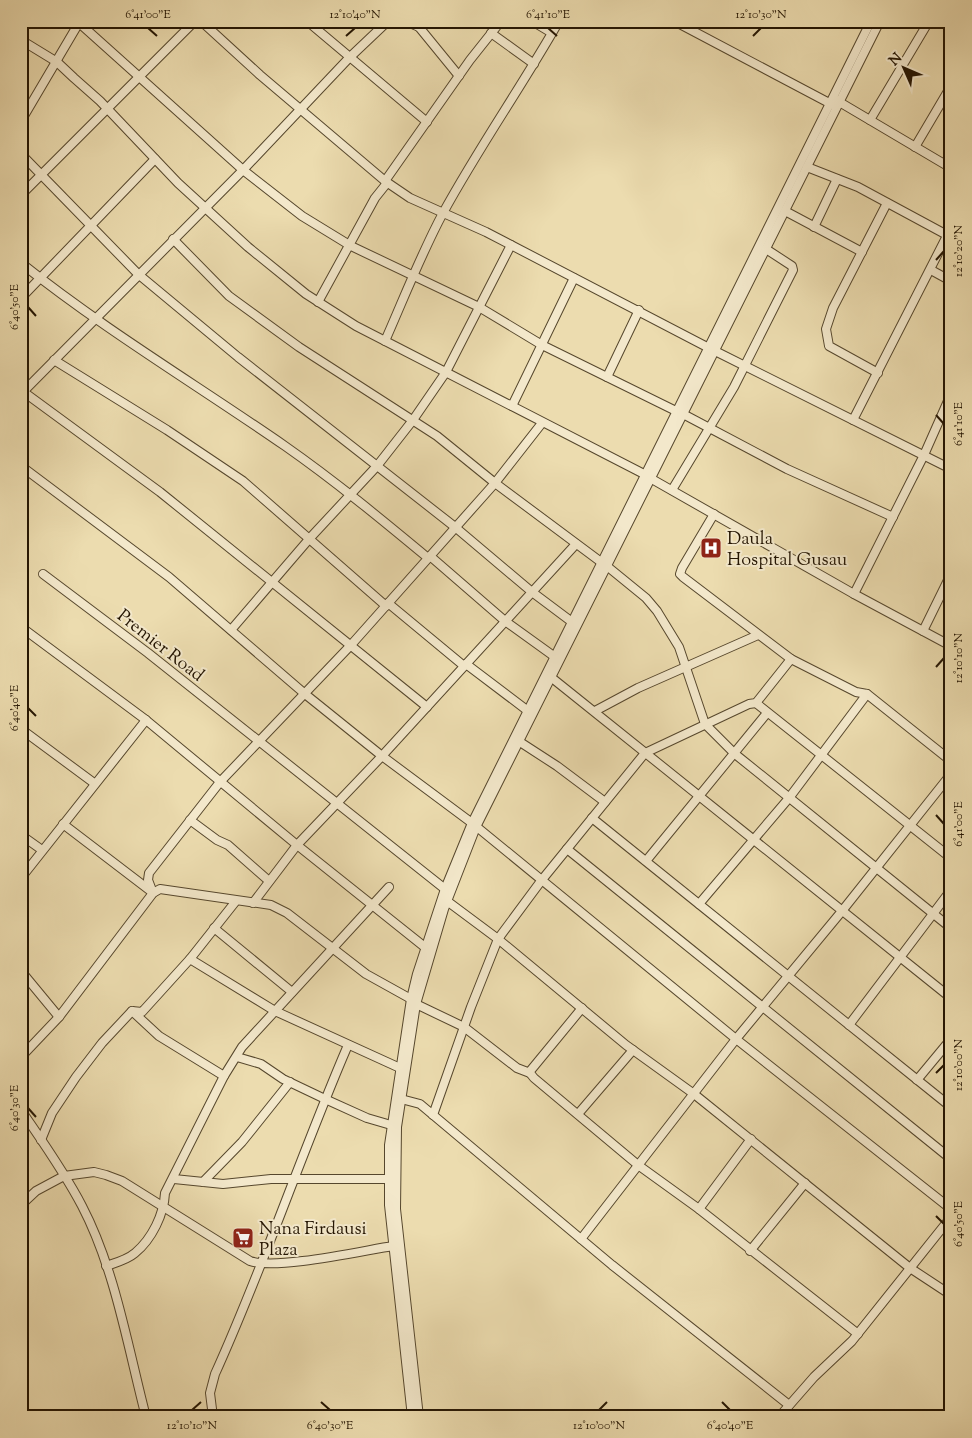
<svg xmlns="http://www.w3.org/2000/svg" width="972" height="1438" font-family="'Sorts Mill Goudy',serif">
<rect width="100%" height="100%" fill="#ecdcaf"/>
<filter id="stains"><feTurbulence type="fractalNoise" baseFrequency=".004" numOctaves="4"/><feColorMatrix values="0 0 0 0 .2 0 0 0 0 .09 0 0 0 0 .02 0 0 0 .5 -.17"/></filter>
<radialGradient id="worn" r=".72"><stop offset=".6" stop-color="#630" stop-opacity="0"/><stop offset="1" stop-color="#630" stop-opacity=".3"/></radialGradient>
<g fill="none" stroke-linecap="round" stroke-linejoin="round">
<!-- minor casing -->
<g stroke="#56472d" stroke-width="10">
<g id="minor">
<path d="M 77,21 L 243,170 L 302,216 L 351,246 L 479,307 L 542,345 L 676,411"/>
<path d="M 201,21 L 260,75 L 385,181 L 410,198 L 486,232 L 709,348 L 951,469"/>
<path d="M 307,21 L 427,122"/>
<path d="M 405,21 L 419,27 L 459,76"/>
<path d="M 532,21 L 552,33"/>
<path d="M 674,21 L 833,105"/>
<path d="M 419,27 L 434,21"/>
<path d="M 491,33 L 534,64"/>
<path d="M 21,40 L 57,62 L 74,78 L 100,101 L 178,183 L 248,247 L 306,294 L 356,326 L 644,474"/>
<path d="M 836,100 L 951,168"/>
<path d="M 870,120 L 929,21"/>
<path d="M 21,121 L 80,21"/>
<path d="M 915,147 L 951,86"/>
<path d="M 21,154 L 138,274 L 238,357 L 455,527 L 532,592 L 572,622"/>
<path d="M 807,167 L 858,187 L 947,235"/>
<path d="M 385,181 L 470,60 L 501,21"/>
<path d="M 21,195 L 195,21"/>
<path d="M 785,211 L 862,252"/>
<path d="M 814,227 L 837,179"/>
<path d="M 173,239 L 229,296 L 299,347 L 437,436 L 495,483 L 601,562"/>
<path d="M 21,263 C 105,330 197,385 285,446 C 335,481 381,519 428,558"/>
<path d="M 931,270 L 951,281"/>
<path d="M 21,298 L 155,159"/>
<path d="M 318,302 L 375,198 L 387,183"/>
<path d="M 385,341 C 404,298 421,254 443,213 C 479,147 522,86 559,21"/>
<path d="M 54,360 L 167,430 L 243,481 L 386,606"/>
<path d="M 878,373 L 829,346 L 826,329 L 833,308 L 887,203"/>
<path d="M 607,377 L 639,310"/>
<path d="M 21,390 L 160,492 L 427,707"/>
<path d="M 21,394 L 243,170 L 349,58 L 388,21"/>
<path d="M 512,406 L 574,278"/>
<path d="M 683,414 L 787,469 L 893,517"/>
<path d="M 853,420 L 951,228"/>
<path d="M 21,466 L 169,577 L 305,694 L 382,756 L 472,823 L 736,1039 L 951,1209"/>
<path d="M 650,478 L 854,594 L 951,646"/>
<path d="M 672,490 L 734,387 L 793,270 L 792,266 L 766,249"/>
<path d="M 714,514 L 682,568 L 680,574 L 683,577 L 791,659 L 856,692 L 867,694 L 951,761"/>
<path d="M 430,556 L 505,621 L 555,657"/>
<path d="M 608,567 L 646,598 L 657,611 L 679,647 L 705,724 L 735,754 L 951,928"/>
<path d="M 43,574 L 148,653 L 445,889"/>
<path d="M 854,594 L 924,455 L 951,394"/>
<path d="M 388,603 L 464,666"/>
<path d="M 21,627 L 146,720 L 297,845 L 426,948"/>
<path d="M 231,630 L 310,538 L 377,466 L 413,420 L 446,372 L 511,245"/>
<path d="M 923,631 L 951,574"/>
<path d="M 466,664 L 528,711"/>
<path d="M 552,678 L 951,998"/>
<path d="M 756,703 L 951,858"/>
<path d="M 595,711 L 638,688 L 758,635"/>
<path d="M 21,729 L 94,783"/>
<path d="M 520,742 L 557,766 L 605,802"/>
<path d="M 592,818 L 951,1107"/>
<path d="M 190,820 L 217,840 L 228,845 L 269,881"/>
<path d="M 63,824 L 152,892"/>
<path d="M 21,835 L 42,850"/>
<path d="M 567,849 L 951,1159"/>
<path d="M 646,861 L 767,713"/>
<path d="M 21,878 L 146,720"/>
<path d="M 153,893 L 148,880 L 149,873 L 220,782 L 351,645 L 495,483 L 542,423"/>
<path d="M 447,901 L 498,939 L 626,1045 L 694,1094 L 910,1268 L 951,1295"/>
<path d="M 253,903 L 297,845 L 382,756 L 576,544"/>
<path d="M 699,904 L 789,798 L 867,694"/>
<path d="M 214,928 L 292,992"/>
<path d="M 190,959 L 275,1011 L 400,1068"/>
<path d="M 21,971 L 59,1017"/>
<path d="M 416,1004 L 464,1027 L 517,1068 L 530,1073"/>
<path d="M 582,1008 L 531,1070 L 530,1073 L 534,1078 L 638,1165 L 699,1209 L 858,1334"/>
<path d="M 132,1011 L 159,1036 L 224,1076"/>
<path d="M 849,1025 L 951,890"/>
<path d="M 21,1057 L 59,1017 L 153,893 L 160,889 L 271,905 L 287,913 L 366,974 L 411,999"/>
<path d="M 237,1057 L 261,1064 L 283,1079 L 325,1099 L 367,1118 L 391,1125"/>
<path d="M 917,1080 L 951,1039"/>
<path d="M 401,1099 L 420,1104 L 612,1265 L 789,1405"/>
<path d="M 21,1110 C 42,1141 65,1173 82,1206 C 115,1269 128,1348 146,1417"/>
<path d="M 578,1114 L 633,1050"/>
<path d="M 433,1115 L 471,1007 L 498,939 L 541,881 L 645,753 L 749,704 L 756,703 L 791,659"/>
<path d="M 41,1140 L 52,1113 L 76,1077 L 102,1043 L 132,1011 L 142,1012 L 190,959 L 236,901"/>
<path d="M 174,1179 L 223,1184 L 271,1179 L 389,1179"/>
<path d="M 203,1182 L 242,1142 L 290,1082"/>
<path d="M 21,1205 L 36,1191 L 64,1176 L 94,1172 L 106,1175 L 122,1181 L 250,1261 C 277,1270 361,1251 393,1246"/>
<path d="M 699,1209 L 751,1139"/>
<path d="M 581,1239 L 736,1039 L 842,911 L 951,774"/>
<path d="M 750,1251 L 805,1183"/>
<path d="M 106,1266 C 115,1263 127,1260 135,1253 C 152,1239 164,1214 165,1193 L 224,1076 L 242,1047 L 389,887"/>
<path d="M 213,1417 L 210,1393 L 215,1374 C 264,1266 301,1154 348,1045"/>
<path d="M 412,1417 L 389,1205 L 389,1145 L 411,999 L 417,974 L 445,889 L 472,823 L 871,21"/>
<path d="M 419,1417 L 396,1209 L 397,1127 L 416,1004 L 444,909 L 476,827 L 880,21"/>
<path d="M 779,1417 L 814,1377 L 852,1341 L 951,1217"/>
</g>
</g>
<!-- minor -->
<use href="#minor" stroke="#f3e8cb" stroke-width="8"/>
</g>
<!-- ticks -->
<path fill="none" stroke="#241502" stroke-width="2" d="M 148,28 L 157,36M 548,28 L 557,36M 346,36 L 355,28M 753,36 L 761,28M 936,260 L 944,251M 28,307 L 36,316M 936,415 L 944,424M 936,667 L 944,658M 28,708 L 36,716M 936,815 L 944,824M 936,1073 L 944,1065M 28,1108 L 36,1117M 936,1216 L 944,1224M 321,1402 L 330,1410M 722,1402 L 730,1410M 192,1410 L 201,1402M 599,1410 L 607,1402"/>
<!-- icons -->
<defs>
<g id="hospital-square" transform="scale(1.125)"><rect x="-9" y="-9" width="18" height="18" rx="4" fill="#8f2418" stroke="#f3e8cb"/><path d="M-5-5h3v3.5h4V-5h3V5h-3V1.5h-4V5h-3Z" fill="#fff"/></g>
<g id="supermarket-square" transform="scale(1.125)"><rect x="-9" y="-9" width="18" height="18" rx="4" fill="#8f2418" stroke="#f3e8cb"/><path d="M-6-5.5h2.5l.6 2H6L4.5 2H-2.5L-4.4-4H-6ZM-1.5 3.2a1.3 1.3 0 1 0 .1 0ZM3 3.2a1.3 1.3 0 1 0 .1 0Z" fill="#fff"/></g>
</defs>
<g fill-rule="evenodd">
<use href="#hospital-square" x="711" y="548"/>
<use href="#supermarket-square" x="243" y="1238"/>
</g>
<g text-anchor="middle" stroke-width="4" stroke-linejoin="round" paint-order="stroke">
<!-- poi labels -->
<g font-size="18" fill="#241502" stroke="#f3e8cb" text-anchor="start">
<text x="727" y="544">Daula<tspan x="727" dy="21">Hospital Gusau</tspan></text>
<text x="259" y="1234">Nana Firdausi<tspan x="259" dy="21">Plaza</tspan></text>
</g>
<!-- street labels -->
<g font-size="18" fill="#241502" stroke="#f3e8cb">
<text transform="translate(161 645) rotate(38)" y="6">Premier Road</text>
</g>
</g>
<!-- margin -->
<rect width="972" height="1438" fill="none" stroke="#ecdcaf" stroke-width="55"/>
<!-- north arrow -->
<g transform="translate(904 68) rotate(315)" stroke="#f3e8cb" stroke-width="4" paint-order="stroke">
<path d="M0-4L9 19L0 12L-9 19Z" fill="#241502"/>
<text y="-8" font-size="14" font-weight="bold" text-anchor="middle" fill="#241502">N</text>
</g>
<rect x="28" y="28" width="916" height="1382" fill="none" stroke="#241502" stroke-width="2"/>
<g font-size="12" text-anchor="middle" fill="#241502">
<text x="148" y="18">6°41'00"E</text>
<text x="355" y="18">12°10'40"N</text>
<text x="548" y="18">6°41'10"E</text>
<text x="761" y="18">12°10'30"N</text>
<text transform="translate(958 251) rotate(-90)" y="4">12°10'20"N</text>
<text transform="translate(14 307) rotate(-90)" y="4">6°40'50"E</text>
<text transform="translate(958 424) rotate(-90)" y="4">6°41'10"E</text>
<text transform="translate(958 658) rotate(-90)" y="4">12°10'10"N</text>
<text transform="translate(14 708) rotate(-90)" y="4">6°40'40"E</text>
<text transform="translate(958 824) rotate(-90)" y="4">6°41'00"E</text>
<text transform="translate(958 1065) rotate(-90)" y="4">12°10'00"N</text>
<text transform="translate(14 1108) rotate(-90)" y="4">6°40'30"E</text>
<text transform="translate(958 1224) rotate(-90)" y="4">6°40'50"E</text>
<text x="192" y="1429">12°10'10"N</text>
<text x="330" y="1429">6°40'30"E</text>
<text x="599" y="1429">12°10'00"N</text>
<text x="730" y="1429">6°40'40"E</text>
</g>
<rect width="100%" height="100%" filter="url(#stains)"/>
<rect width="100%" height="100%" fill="url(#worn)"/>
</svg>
